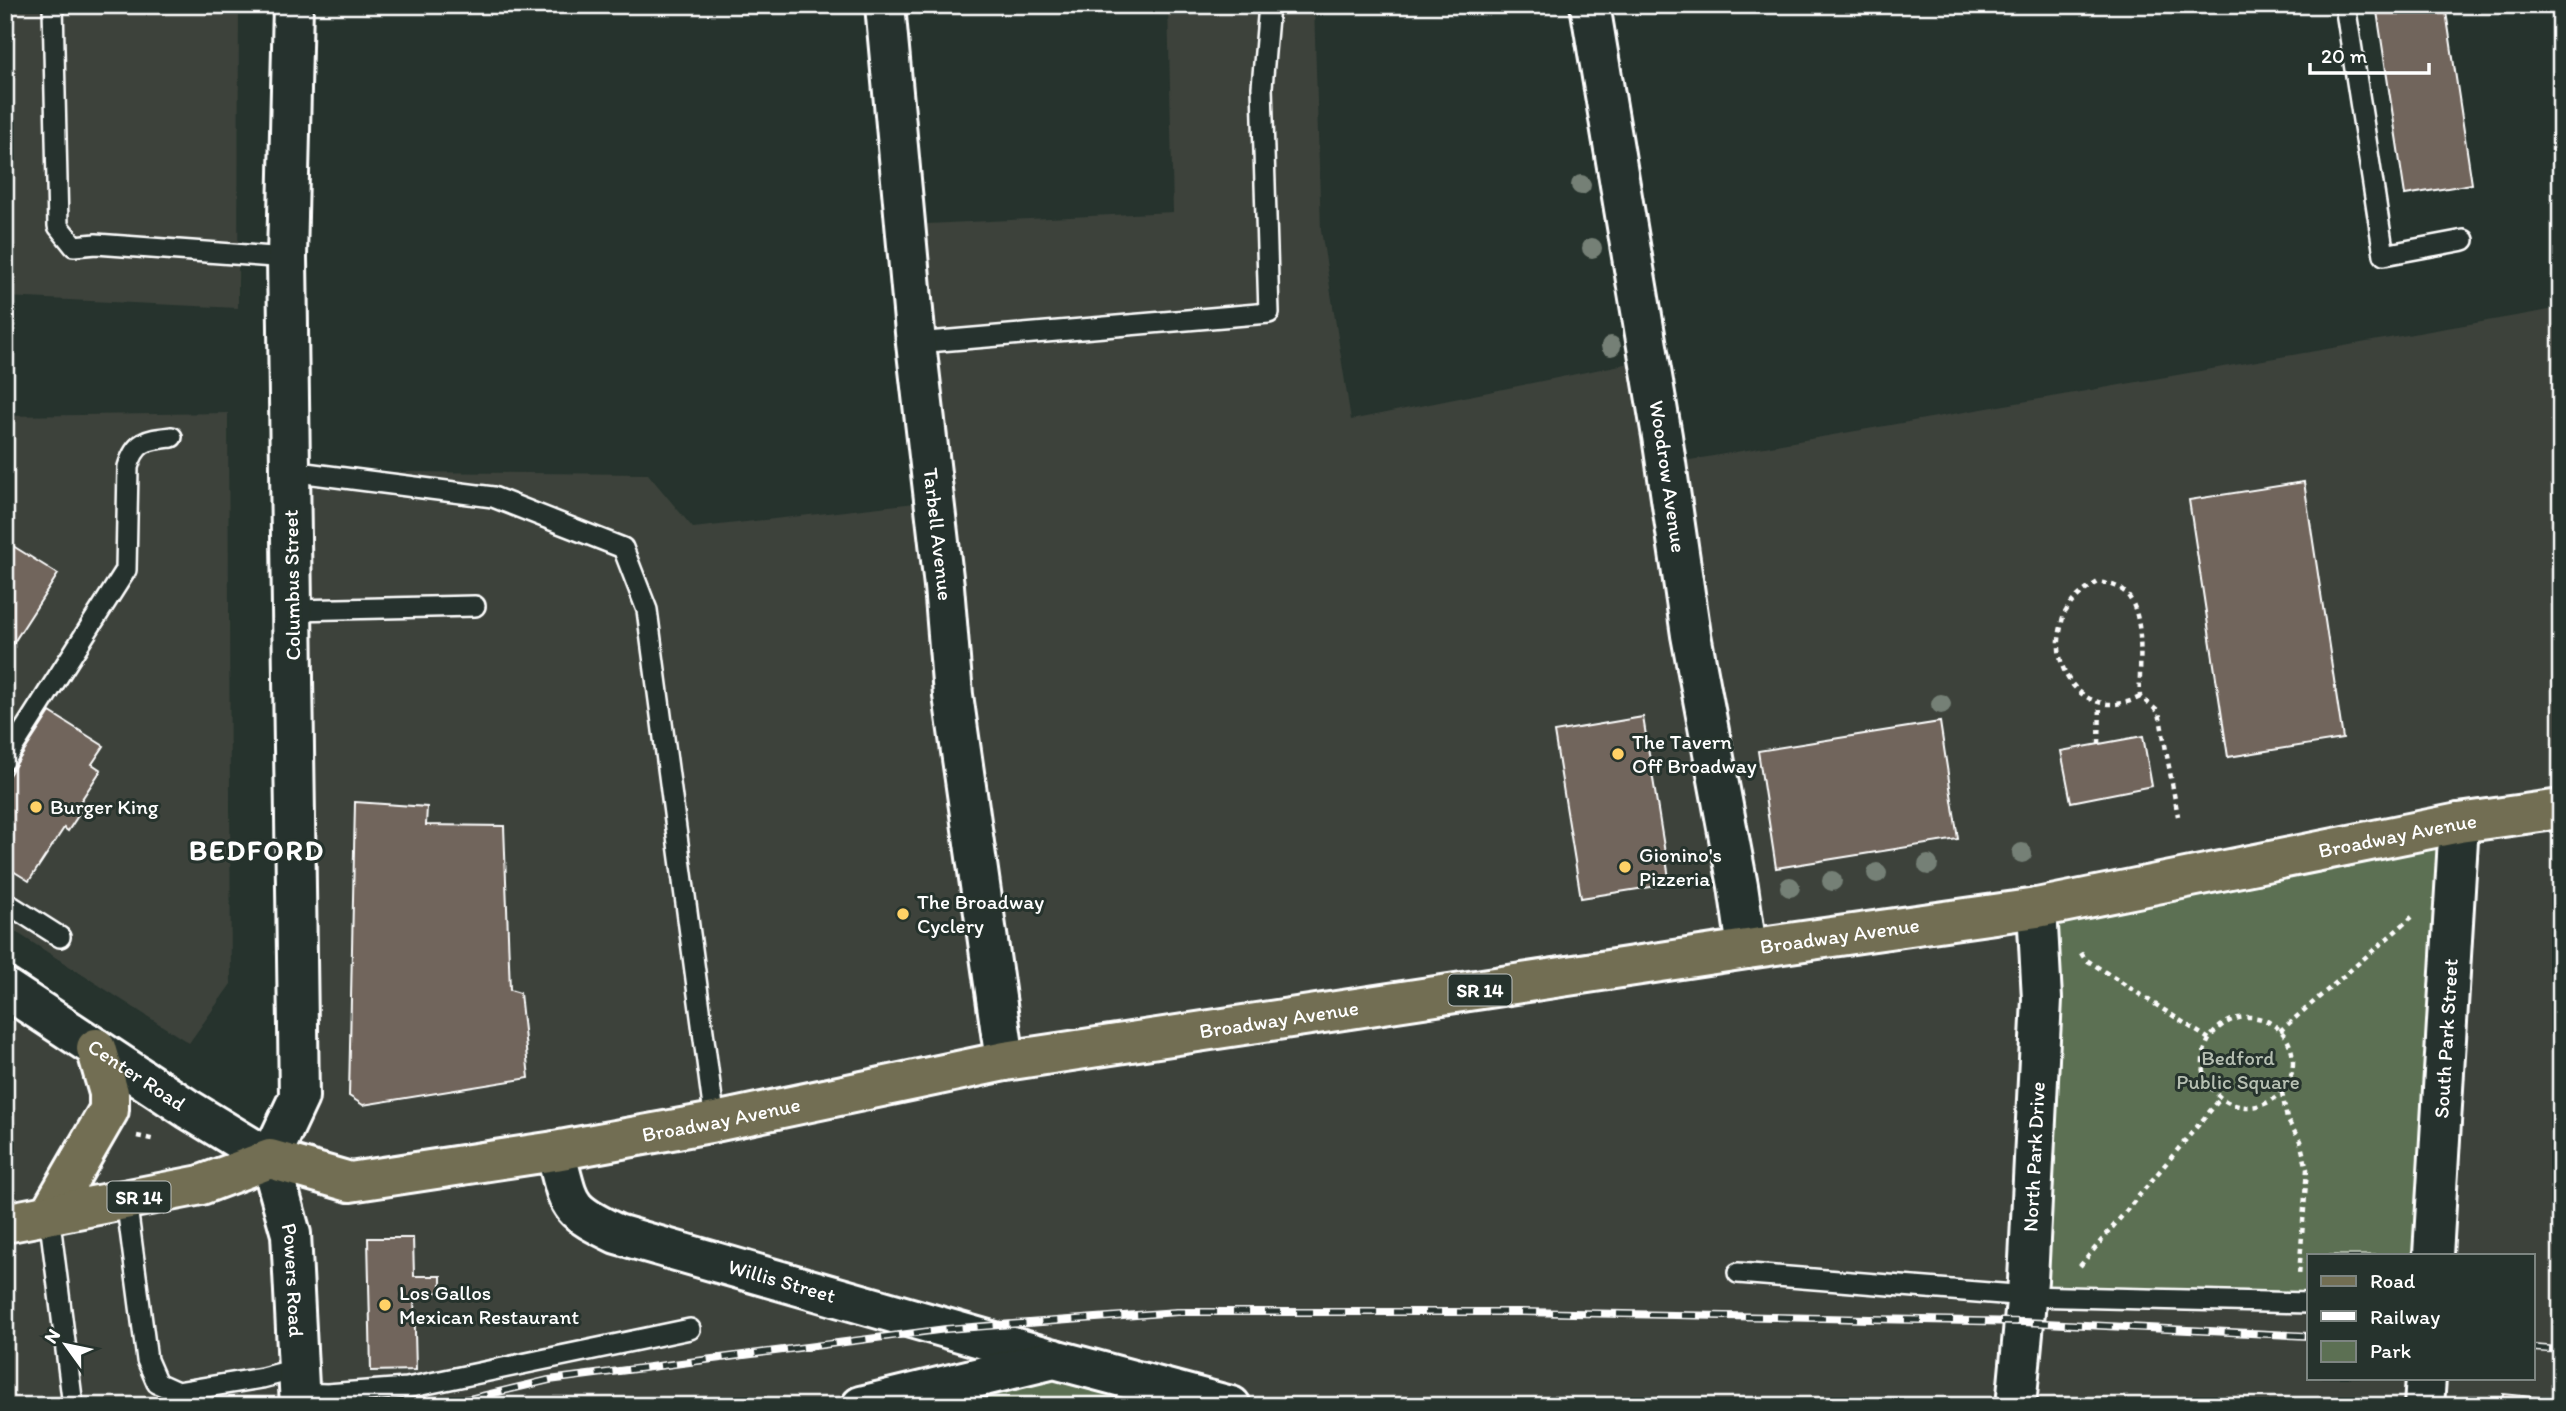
<svg xmlns="http://www.w3.org/2000/svg" width="2566" height="1411" font-family="Itim,sans-serif">
<rect width="100%" height="100%" fill="#26332d"/>
<filter id="ink" filterUnits="userSpaceOnUse"><feTurbulence type="fractalNoise" baseFrequency=".0143" numOctaves="2"/><feDisplacementMap in="SourceGraphic" scale="14" xChannelSelector="R" yChannelSelector="G"/><feConvolveMatrix kernelMatrix="1 2 1 2 8 2 1 2 1" color-interpolation-filters="sRGB"/></filter>
<g filter="url(#ink)">
<!-- built -->
<g fill="#3c423b" fill-rule="evenodd">
<path d="M 5,5 L 239,5 L 238,308 L 5,297 Z"/>
<path d="M 1168,5 L 1314,5 L 1321,230 L 1351,420 L 1650,359 L 1667,464 L 2561,308 L 2561,1406 L 5,1406 L 5,988 L 270,1159 L 299,1096 L 290,471 L 648,474 L 693,528 L 933,501 L 906,225 L 1173,212 ZM 2309,1255 L 2533,1255 L 2533,1378 L 2309,1378 Z"/>
<path d="M 228,413 L 231,984 L 189,1043 L 5,925 L 5,416 Z"/>
</g>
<!-- green -->
<g fill="#5c7053" stroke="#aeb8a9" stroke-width="2">
<path d="M 2459,823 L 2433,1255 L 2309,1255 L 2309,1304 L 2027,1296 L 2037,908 Z"/>
<path d="M 1054,1359 L 1231,1406 L 861,1406 Z"/>
</g>
<!-- building -->
<g fill="#71655b" stroke="#fff" stroke-width="2">
<path d="M 2376,5 L 2445,5 L 2472,184 L 2405,195 Z"/>
<path d="M 2304,482 L 2343,739 L 2228,757 L 2189,500 Z"/>
<path d="M 5,541 L 58,574 L 5,656 Z"/>
<path d="M 50,712 L 104,746 L 92,764 L 101,770 L 80,802 L 85,805 L 68,831 L 64,828 L 29,881 L 5,866 L 5,781 Z"/>
<path d="M 1643,717 L 1670,884 L 1581,898 L 1554,732 Z"/>
<path d="M 1940,722 L 1958,839 L 1776,868 L 1758,751 Z"/>
<path d="M 2143,736 L 2152,786 L 2071,802 L 2061,751 Z"/>
<path d="M 355,802 L 427,807 L 426,825 L 504,826 L 510,990 L 520,993 L 529,1078 L 363,1105 L 349,1096 Z"/>
<path d="M 368,1238 L 413,1238 L 414,1276 L 441,1276 L 441,1292 L 414,1293 L 416,1370 L 371,1371 Z"/>
<path d="M 2503,1394 L 2561,1400 L 2561,1406 L 2501,1406 Z"/>
</g>
<g fill="none" stroke-linecap="round" stroke-linejoin="round">
<!-- lane casing -->
<g stroke="#fff" stroke-width="24">
<g id="lane">
<path d="M 53,5 L 58,226 L 74,246 L 96,244 L 287,258"/>
<path d="M 2345,5 L 2384,255 L 2464,240"/>
<path d="M 916,343 L 1269,313 L 1262,87 L 1269,5"/>
<path d="M 290,471 L 493,497 L 623,548 L 647,610 L 715,1122"/>
<path d="M 293,610 L 475,606"/>
<path d="M 5,760 L 126,570 L 128,467 C 136,440 147,440 172,437"/>
<path d="M 5,902 L 60,937"/>
<path d="M 126,1199 L 147,1360 L 157,1383 L 177,1392 L 262,1378 L 300,1368"/>
<path d="M 49,1214 L 73,1406"/>
<path d="M 1738,1273 L 2027,1296 L 2309,1303"/>
<path d="M 299,1393 L 327,1394 L 407,1388 L 690,1329"/>
</g>
</g>
<!-- street casing -->
<g stroke="#fff" stroke-width="44">
<g id="street">
<path id="s1" d="M 885,5 L 916,343 L 944,586 L 953,695 L 1005,1061"/>
<path id="s2" d="M 1590,5 L 1662,436 L 1691,635 L 1738,886 L 1747,949"/>
<path id="s3" d="M 555,1151 C 570,1206 564,1209 617,1234 L 1054,1359"/>
<path id="s4" d="M 270,1159 L 291,1234 L 300,1406"/>
<path id="s5" d="M 2433,1255 L 2459,823"/>
<path d="M 861,1406 L 1054,1359 L 1231,1406"/>
<path id="s6" d="M 2016,1406 L 2028,1280 L 2042,999 L 2037,908"/>
<path d="M 2424,1406 L 2426,1378"/>
</g>
</g>
<!-- secondary casing -->
<g stroke="#fff" stroke-width="44">
<g id="secondary">
<path id="s7" d="M 5,988 L 188,1109 L 270,1159 L 299,1097 L 287,258 L 293,5"/>
</g>
</g>
<!-- primary casing -->
<g stroke="#fff" stroke-width="44">
<g id="primary">
<path d="M 49,1214 L 109,1110 L 109,1093 L 96,1048"/>
<path id="s8" d="M 5,1223 L 201,1185 L 270,1159 L 350,1182 L 555,1151 L 715,1122 L 1005,1061 L 1747,949 L 2037,908 L 2459,823 L 2561,809"/>
</g>
</g>
<!-- path -->
<g stroke="#fff" stroke-width="4.5" stroke-dasharray="5 5" stroke-linecap="butt">
<path d="M 2140,697 C 2090,722 2049,676 2061,627 C 2062,621 2063,615 2066,611 C 2074,597 2085,590 2098,582 C 2103,583 2110,584 2115,586 C 2150,600 2138,665 2140,697 L 2159,712 L 2178,816"/>
<path d="M 2099,744 L 2100,704"/>
<path d="M 2081,953 L 2085,959 L 2209,1039"/>
<circle cx="2248" cy="1062" r="45"/>
<path d="M 2280,1031 L 2412,917"/>
<path d="M 2282,1093 L 2287,1119 L 2300,1141 L 2307,1169 L 2299,1275"/>
<path d="M 137,1136 L 156,1140"/>
<path d="M 2080,1266 L 2221,1098"/>
</g>
<!-- lane -->
<use href="#lane" stroke="#26332d" stroke-width="19"/>
<!-- street -->
<use href="#street" stroke="#26332d" stroke-width="38"/>
<!-- secondary -->
<use href="#secondary" stroke="#26332d" stroke-width="38"/>
<!-- primary -->
<use href="#primary" stroke="#726e52" stroke-width="38"/>
<!-- rail casing -->
<g stroke="#fff" stroke-width="8">
<g id="rail">
<path d="M 2533,1348 L 2561,1350"/>
<path d="M 440,1406 L 549,1380 L 946,1329 L 1177,1312 L 1522,1312 L 2024,1322 L 2309,1336"/>
</g>
</g>
<!-- rail -->
<use href="#rail" stroke="#26332d" stroke-width="5" stroke-dasharray="16" stroke-linecap="butt"/>
</g>
<!-- trees -->
<g fill="#758076">
<circle cx="1581" cy="185" r="10"/>
<circle cx="1592" cy="248" r="10"/>
<circle cx="1611" cy="346" r="10"/>
<circle cx="1941" cy="704" r="10"/>
<circle cx="2022" cy="853" r="10"/>
<circle cx="1928" cy="865" r="10"/>
<circle cx="1877" cy="873" r="10"/>
<circle cx="1832" cy="881" r="10"/>
<circle cx="1790" cy="887" r="10"/>
</g>
</g>
<!-- markers -->
<g fill="#ffd166" stroke="#26332d" stroke-width="2.5">
<circle cx="1618" cy="754" r="7"/>
<circle cx="36" cy="807" r="7"/>
<circle cx="1625" cy="867" r="7"/>
<circle cx="903" cy="914" r="7"/>
<circle cx="385" cy="1305" r="7"/>
</g>
<g text-anchor="middle" stroke-width="6" stroke-linejoin="round" paint-order="stroke">
<!-- shield labels -->
<g fill="#26332d" stroke="#bec2c0" stroke-width="2">
<rect x="1448.5" y="974.5" width="63" height="31" rx="5"/>
<rect x="107.5" y="1181.5" width="63" height="31" rx="5"/>
</g>
<g font-size="19" font-weight="bold" fill="#fff">
<text x="1480" y="997">SR 14</text>
<text x="139" y="1204">SR 14</text>
</g>
<!-- street labels -->
<g font-size="21" fill="#fff" stroke="#26332d">
<text dy="7" stroke="none"><textPath href="#s2" startOffset="478">Woodrow Avenue</textPath></text>
<text dy="7" stroke="none"><textPath href="#s1" startOffset="532">Tarbell Avenue</textPath></text>
<text transform="translate(292 585) rotate(-91)" y="7">Columbus Street</text>
<text dy="7" stroke="none"><textPath href="#s8" startOffset="2434">Broadway Avenue</textPath></text>
<text dy="7" stroke="none"><textPath href="#s8" startOffset="1867">Broadway Avenue</textPath></text>
<text dy="7" stroke="none"><textPath href="#s8" startOffset="1300">Broadway Avenue</textPath></text>
<text dy="7" stroke="none"><textPath href="#s5" startOffset="217">South Park Street</textPath></text>
<text dy="7" stroke="none"><textPath href="#s7" startOffset="158">Center Road</textPath></text>
<text dy="7" stroke="none"><textPath href="#s8" startOffset="733">Broadway Avenue</textPath></text>
<text dy="7" stroke="none"><textPath href="#s6" startOffset="250">North Park Drive</textPath></text>
<text dy="7" stroke="none"><textPath href="#s4" startOffset="124">Powers Road</textPath></text>
<text dy="7" stroke="none"><textPath href="#s3" startOffset="282">Willis Street</textPath></text>
</g>
<!-- poi labels -->
<g font-size="21" fill="#fff" stroke="#26332d" text-anchor="start">
<text x="1632" y="749">The Tavern<tspan x="1632" dy="24">Off Broadway</tspan></text>
<text x="50" y="814">Burger King</text>
<text x="1639" y="862">Gionino's<tspan x="1639" dy="24">Pizzeria</tspan></text>
<text x="917" y="909">The Broadway<tspan x="917" dy="24">Cyclery</tspan></text>
<text x="399" y="1300">Los Gallos<tspan x="399" dy="24">Mexican Restaurant</tspan></text>
</g>
<!-- park labels -->
<g font-size="21" fill="#b6bfb2" stroke="#26332d">
<text x="2238" y="1065">Bedford<tspan x="2238" dy="24">Public Square</tspan></text>
</g>
<!-- district labels -->
<g font-size="28" font-weight="bold" letter-spacing="2" fill="#fff" stroke="#26332d">
<text x="257" y="860">BEDFORD</text>
</g>
</g>
<!-- margin -->
<rect width="2566" height="1411" fill="none" stroke="#26332d" stroke-width="28"/>
<rect x="14" y="14" width="2538" height="1383" fill="none" stroke="#fff" stroke-width="2.5" filter="url(#ink)"/>
<!-- legend -->
<rect x="2307" y="1254" width="228" height="126" fill="#26332d" stroke="#7d8581" stroke-width="2"/>
<rect x="2321" y="1276" width="35" height="10" fill="#726e52" stroke="#7d8581" stroke-width="2"/>
<text x="2370" y="1288" font-size="21" fill="#ffffff">Road</text>
<rect x="2321" y="1311" width="35" height="10" fill="#ffffff" stroke="#7d8581" stroke-width="2"/>
<text x="2370" y="1324" font-size="21" fill="#ffffff">Railway</text>
<rect x="2321" y="1341" width="35" height="21" fill="#5c7053" stroke="#7d8581" stroke-width="2"/>
<text x="2370" y="1358" font-size="21" fill="#ffffff">Park</text>
<!-- north arrow -->
<g transform="translate(66 1345) rotate(303)" stroke="#26332d" stroke-width="5" paint-order="stroke">
<path d="M0-5L12 26L0 18L-12 26Z" fill="#ffffff"/>
<text y="-10" font-size="19" font-weight="bold" text-anchor="middle" fill="#ffffff">N</text>
</g>
<!-- scale -->
<path d="M2310 63v10h119v-10" fill="none" stroke="#ffffff" stroke-width="3.5"/>
<text x="2321" y="63" font-size="21" fill="#ffffff" stroke="#26332d" stroke-width="5" paint-order="stroke">20 m</text>
</svg>
